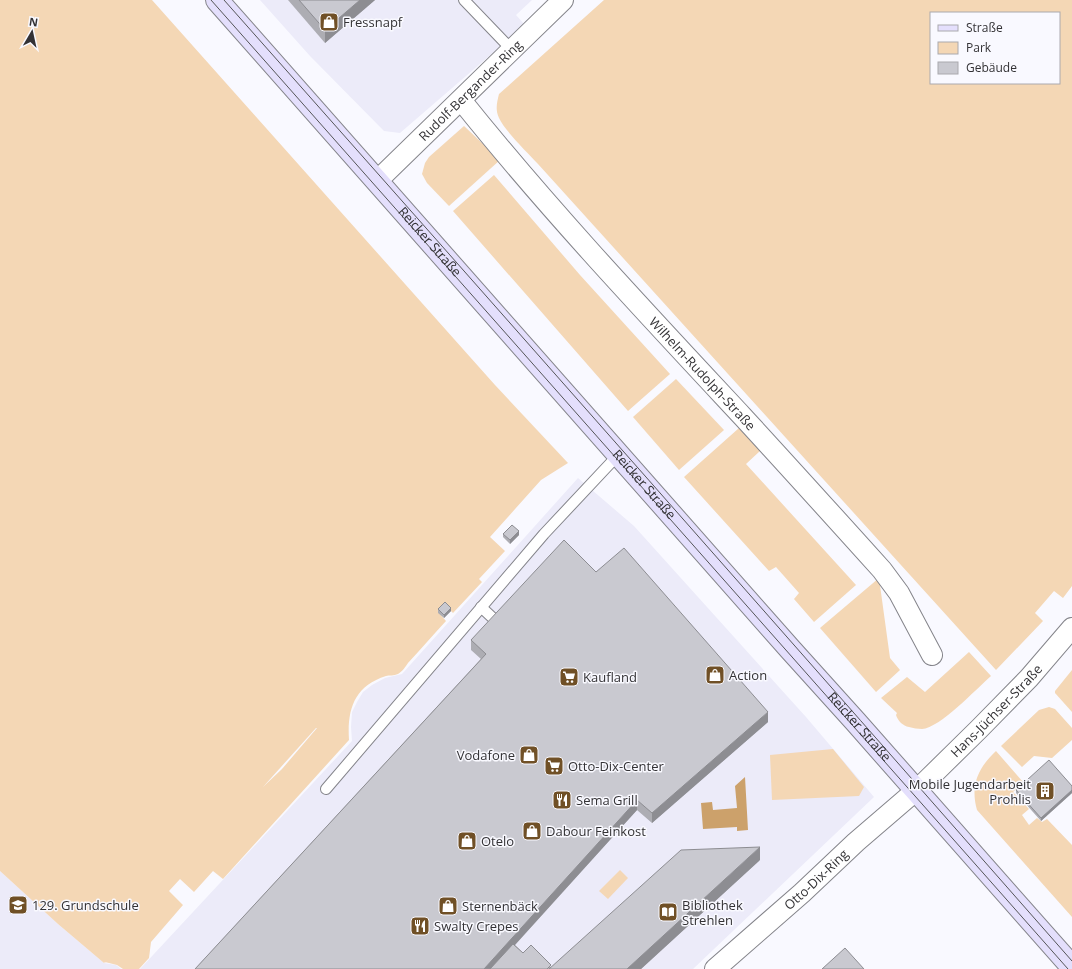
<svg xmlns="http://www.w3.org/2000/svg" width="1072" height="969" font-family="'Open Sans',sans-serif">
<rect width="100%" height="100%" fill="#f9f9ff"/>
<!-- built -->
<g fill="#ecebf9">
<path d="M 260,0 L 532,0 L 516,15 L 525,25 L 400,133 L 384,131 L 310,56 Z"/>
<path d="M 578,478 L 634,526 L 806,717 L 874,797 L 693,969 L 140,969 L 352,741 L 351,727 L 352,712 L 357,702 L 363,692 L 372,685 L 385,678 L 402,674 Z"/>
<path d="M 0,871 L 58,924 L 104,963 L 116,965 L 121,969 L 0,969 Z"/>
</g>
<!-- green -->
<g fill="#f4d7b5" fill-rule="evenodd">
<path d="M 0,0 L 152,0 L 495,385 L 568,463 L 541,480 L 490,537 L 505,551 L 479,579 L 482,582 L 453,613 L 445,605 L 438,612 L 446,621 C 433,635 421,649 408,663 C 406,666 402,672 398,674 C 394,676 389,675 386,676 C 354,686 347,710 349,740 L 223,879 L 213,871 L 194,892 L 180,879 L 169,891 L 183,905 L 151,942 L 149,958 L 139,969 L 123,969 L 117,965 L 105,962 L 110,957 L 104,963 L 58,924 L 0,871 ZM 317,728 L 282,769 L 263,787 L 316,728 Z"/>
<path d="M 604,0 L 1072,0 L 1072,586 L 1063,598 L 1054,591 L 1035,613 L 1043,621 L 996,670 L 538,164 C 527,152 505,131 499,118 C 495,110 497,102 499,94 ZM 931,13 L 1059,13 L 1059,83 L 931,83 Z"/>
<path d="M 464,126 L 500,160 L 449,206 L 427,183 L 422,174 L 425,163 L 429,157 Z"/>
<path d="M 494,175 L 580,275 L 670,374 L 628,411 L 453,211 Z"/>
<path d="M 676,379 L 724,430 L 679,470 L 633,417 Z"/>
<path d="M 739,428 L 760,451 L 746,464 L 856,585 L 814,622 L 794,599 L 799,593 L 776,567 L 769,571 L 684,477 Z"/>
<path d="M 879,578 L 890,658 L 900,670 L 876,692 L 820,628 Z"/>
<path d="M 969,652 L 991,676 C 976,689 940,728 922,729 C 918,729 913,728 909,727 C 903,726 898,721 896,715 L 897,713 L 881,698 L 907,677 L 925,692 Z"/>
<path d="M 1072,670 L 1072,712 L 1055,693 L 1055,691 Z"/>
<path d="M 1049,707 L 1055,709 L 1072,728 L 1072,740 L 1052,758 L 1034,756 L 1022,767 L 1001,746 L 1039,710 Z"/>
<path d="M 833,749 L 864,787 L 859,796 L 772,800 L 770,755 Z"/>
<path d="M 996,751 L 1023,782 L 1013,792 L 1029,809 L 1022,815 L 1029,825 L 1037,818 L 1042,822 L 1047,819 L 1072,845 L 1072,917 L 977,810 C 970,785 978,768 996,751 Z"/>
<path d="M 620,870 L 628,878 L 608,899 L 599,891 Z"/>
</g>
<!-- water -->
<path fill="#cca16b" d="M 745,777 L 748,830 L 737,831 L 737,827 L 703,829 L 701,803 L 712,802 L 713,810 L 737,808 L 735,786 Z"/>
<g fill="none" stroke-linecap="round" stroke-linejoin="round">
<!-- lane casing -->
<g stroke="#84848a" stroke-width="12">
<g id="lane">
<path d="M 464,0 L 512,50"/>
<path d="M 481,607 L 497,622"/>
<path d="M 326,789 L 544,534 L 619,454"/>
</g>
</g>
<!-- street casing -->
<g stroke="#84848a" stroke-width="22">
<g id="street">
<path id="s1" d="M 461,100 C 549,210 647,314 743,417 C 790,468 836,519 882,570 L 899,593 L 932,655"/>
<path id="s2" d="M 377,181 L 563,0"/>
<path id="s3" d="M 715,969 L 802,893 L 856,842 L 920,787 L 979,729 L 1029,678 L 1072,628"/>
</g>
</g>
<!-- secondary casing -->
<g stroke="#84848a" stroke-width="24">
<g id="secondary">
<path id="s4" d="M 217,0 L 790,649 L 855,721 L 1072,967"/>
</g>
</g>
<!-- lane -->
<use href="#lane" stroke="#fff" stroke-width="10"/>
<!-- street -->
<use href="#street" stroke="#fff" stroke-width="20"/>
<!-- secondary -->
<use href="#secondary" stroke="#e4dffc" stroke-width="22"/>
<!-- tram -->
<g stroke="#555558" stroke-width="1">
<path d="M 211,0 L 1068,969"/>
<path d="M 224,0 C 508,320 790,640 1072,961"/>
</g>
</g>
<!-- wall -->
<g fill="#adadb3">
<path d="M 288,0 L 375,0 L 325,43 Z"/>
<path d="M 503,534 L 519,535 L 510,544 L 503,537 Z"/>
<path d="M 596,572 L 768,722 L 652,823 L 637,810 L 515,945 L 523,953 L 551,967 L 760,860 L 641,969 L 195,969 L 481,659 L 471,650 L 471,640 Z"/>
<path d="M 438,609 L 451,611 L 444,618 L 438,613 Z"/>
<path d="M 1072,786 L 1072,793 L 1041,821 L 1016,793 L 1016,790 Z"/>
</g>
<!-- shaded-wall -->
<g fill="#8d8d92">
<path d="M 360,0 L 375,0 L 325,43 L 325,30 Z"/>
<path d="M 519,531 L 519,535 L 510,544 L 510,540 Z"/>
<path d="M 451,608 L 451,611 L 444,618 L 444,615 Z"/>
<path d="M 768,712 L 768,722 L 652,823 L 652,813 Z"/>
<path d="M 1072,790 L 1072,793 L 1041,821 L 1041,818 Z"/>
<path d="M 637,800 L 637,810 L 493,969 L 484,969 Z"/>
<path d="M 760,847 L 760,860 L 641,969 L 627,969 Z"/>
</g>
<!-- building -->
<g fill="#c9c9d0" stroke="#8d8d92">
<path d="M 299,0 L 360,0 L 325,30 Z"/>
<path d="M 512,525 L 519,531 L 510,540 L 503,534 Z"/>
<path d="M 564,540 L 596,572 L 624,548 L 768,712 L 652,813 L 637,800 L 484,969 L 195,969 L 486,654 L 471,640 Z"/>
<path d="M 445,602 L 451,608 L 444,615 L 438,609 Z"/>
<path d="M 1049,760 L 1072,786 L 1072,790 L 1041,818 L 1016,790 Z"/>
<path d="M 760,847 L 627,969 L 549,969 L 681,850 Z"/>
<path d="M 513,944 L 523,953 L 531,945 L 551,965 L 547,969 L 490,969 Z"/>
<path d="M 845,948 L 864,969 L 822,969 Z"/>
</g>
<!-- icons -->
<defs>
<g id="shop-square" transform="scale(1)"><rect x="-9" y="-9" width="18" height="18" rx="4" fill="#705026" stroke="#f9f9ff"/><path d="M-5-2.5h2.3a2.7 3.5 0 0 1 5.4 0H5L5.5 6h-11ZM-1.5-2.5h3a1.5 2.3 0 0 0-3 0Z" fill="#fff"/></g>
<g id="supermarket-square" transform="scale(1)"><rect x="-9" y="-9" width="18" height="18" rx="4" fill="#705026" stroke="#f9f9ff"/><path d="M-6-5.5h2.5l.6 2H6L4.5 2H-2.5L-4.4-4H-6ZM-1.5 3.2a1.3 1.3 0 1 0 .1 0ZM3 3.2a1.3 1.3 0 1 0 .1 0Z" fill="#fff"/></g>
<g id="building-square" transform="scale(1)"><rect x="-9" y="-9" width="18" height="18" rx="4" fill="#705026" stroke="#f9f9ff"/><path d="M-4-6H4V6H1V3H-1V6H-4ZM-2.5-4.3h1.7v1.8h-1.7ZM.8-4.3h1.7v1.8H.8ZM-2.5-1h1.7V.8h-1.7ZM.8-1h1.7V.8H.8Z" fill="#fff"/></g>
<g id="restaurant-square" transform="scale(1)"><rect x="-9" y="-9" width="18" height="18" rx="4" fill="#705026" stroke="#f9f9ff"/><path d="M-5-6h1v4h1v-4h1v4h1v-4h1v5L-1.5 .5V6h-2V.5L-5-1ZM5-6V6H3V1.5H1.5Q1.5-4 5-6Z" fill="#fff"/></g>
<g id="school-square" transform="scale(1)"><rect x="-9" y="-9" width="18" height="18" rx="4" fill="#705026" stroke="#f9f9ff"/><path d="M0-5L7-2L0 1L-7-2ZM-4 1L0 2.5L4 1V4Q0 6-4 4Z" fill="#fff"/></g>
<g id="library-square" transform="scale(1)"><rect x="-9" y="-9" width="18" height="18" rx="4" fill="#705026" stroke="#f9f9ff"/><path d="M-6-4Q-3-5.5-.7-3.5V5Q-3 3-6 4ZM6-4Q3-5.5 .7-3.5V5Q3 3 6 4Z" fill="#fff"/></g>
</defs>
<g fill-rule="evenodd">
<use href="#shop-square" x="329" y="22"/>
<use href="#shop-square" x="715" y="675"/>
<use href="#supermarket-square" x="569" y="677"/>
<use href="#shop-square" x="529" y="755"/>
<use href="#supermarket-square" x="554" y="766"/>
<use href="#building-square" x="1045" y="791"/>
<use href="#restaurant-square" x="562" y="800"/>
<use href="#shop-square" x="532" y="831"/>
<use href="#shop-square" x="467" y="841"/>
<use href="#school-square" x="18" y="905"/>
<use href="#shop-square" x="448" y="906"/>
<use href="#library-square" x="668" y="912"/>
<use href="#restaurant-square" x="420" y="926"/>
</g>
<g text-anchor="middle" stroke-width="3" stroke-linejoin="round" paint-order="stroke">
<!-- poi labels -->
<g font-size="13" fill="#333235" stroke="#f9f9ff" text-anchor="start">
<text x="343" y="27">Fressnapf</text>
<text x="729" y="680">Action</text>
<text x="583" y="682">Kaufland</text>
<text x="515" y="760" text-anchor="end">Vodafone</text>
<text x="568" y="771">Otto-Dix-Center</text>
<text x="1031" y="789" text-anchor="end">Mobile Jugendarbeit<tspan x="1031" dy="15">Prohlis</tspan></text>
<text x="576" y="805">Sema Grill</text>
<text x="546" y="836">Dabour Feinkost</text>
<text x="481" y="846">Otelo</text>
<text x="32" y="910">129. Grundschule</text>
<text x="682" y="910">Bibliothek<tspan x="682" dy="15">Strehlen</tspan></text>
<text x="462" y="911">Sternenbäck</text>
<text x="434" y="931">Swalty Crepes</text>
</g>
<!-- street labels -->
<g font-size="13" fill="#333235" stroke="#f9f9ff">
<text dy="5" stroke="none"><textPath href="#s2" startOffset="130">Rudolf-Bergander-Ring</textPath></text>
<text dy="5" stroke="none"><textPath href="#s4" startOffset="322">Reicker Straße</textPath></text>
<text dy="5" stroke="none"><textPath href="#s1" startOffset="365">Wilhelm-Rudolph-Straße</textPath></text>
<text dy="5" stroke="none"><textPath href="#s4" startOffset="646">Reicker Straße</textPath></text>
<text dy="5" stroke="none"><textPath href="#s3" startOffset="382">Hans-Jüchser-Straße</textPath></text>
<text dy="5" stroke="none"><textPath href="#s4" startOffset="970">Reicker Straße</textPath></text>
<text dy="5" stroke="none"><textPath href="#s3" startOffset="135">Otto-Dix-Ring</textPath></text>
</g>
</g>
<!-- legend -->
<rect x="930" y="12" width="130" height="72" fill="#f9f9ff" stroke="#aaa9ae"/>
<rect x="938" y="25" width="20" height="6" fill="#e4dffc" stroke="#aaa9ae"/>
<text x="966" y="32" font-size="12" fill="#333235">Straße</text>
<rect x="938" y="42" width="20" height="12" fill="#f4d7b5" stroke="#aaa9ae"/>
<text x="966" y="52" font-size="12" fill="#333235">Park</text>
<rect x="938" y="62" width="20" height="12" fill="#c9c9d0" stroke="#aaa9ae"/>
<text x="966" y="72" font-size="12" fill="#333235">Gebäude</text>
<!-- north arrow -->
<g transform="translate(32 32) rotate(9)" stroke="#f9f9ff" stroke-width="3" paint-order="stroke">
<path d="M0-3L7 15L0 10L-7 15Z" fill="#333235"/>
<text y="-6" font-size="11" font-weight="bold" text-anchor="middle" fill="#333235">N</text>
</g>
</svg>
